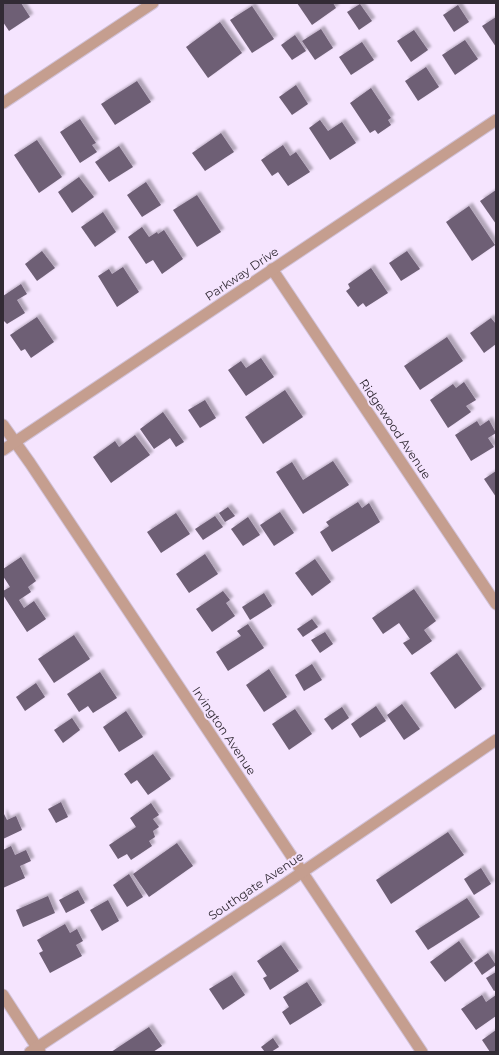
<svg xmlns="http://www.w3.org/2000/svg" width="499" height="1055" font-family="Montserrat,sans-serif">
<defs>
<filter id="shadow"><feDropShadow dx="3.5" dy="-3.5" stdDeviation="1" flood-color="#0004"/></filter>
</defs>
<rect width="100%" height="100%" fill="#f5e4fe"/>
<!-- building -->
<g fill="#6e5f75" filter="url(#shadow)">
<path d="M 3,3 L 21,3 L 30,17 L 9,31 L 3,22 Z"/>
<path d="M 297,3 L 333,3 L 336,8 L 312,25 Z"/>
<path d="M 360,4 L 372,21 L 359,30 L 347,12 Z"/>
<path d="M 458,5 L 469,22 L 454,32 L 443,15 Z"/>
<path d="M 252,6 L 274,39 L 252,53 L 230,20 Z"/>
<path d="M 496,17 L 496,47 L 482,26 Z"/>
<path d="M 220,22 L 242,53 L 208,78 L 186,47 Z"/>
<path d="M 321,29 L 333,48 L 315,60 L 302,41 Z"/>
<path d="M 414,30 L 428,50 L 411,62 L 397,41 Z"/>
<path d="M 295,35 L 306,51 L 292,60 L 281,45 Z"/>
<path d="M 465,40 L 478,59 L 455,75 L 442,55 Z"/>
<path d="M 362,42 L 374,60 L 351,75 L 339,57 Z"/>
<path d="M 426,67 L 439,87 L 418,101 L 405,81 Z"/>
<path d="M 137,81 L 151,102 L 115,125 L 101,104 Z"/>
<path d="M 296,85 L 308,104 L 292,115 L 279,97 Z"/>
<path d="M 371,88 L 391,118 L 388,120 L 391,125 L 378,134 L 375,130 L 370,133 L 350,103 Z"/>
<path d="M 80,119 L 96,143 L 92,145 L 97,152 L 80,163 L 60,132 Z"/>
<path d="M 320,120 L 328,131 L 342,122 L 356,143 L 330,160 L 309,128 Z"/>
<path d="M 221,133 L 234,152 L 205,171 L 192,153 Z"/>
<path d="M 37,140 L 62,177 L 39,193 L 14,155 Z"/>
<path d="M 283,145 L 290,156 L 296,152 L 310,172 L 288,186 L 278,172 L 272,176 L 261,160 Z"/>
<path d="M 119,146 L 133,167 L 109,182 L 95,162 Z"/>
<path d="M 79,177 L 94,197 L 72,213 L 58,192 Z"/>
<path d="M 146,182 L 161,205 L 142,217 L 127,195 Z"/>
<path d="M 496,190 L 496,224 L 480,201 Z"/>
<path d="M 197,195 L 221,232 L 197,247 L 173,210 Z"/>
<path d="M 469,206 L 495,245 L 472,261 L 446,222 Z"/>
<path d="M 103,212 L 116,232 L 95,247 L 81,227 Z"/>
<path d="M 142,227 L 149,237 L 157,232 L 158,234 L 164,230 L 183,259 L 162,274 L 153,260 L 146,264 L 128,237 Z"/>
<path d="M 42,251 L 55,268 L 37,281 L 25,264 Z"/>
<path d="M 407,251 L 420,269 L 401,281 L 389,263 Z"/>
<path d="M 123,267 L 139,292 L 117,307 L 98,276 L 109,269 L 112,274 Z"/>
<path d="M 371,268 L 388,293 L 366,307 L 363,303 L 358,307 L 346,291 L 350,288 L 348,284 Z"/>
<path d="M 21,284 L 27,294 L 17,300 L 25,313 L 7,324 L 3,320 L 3,296 Z"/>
<path d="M 37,317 L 54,342 L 31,358 L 25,349 L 21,351 L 10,335 Z"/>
<path d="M 491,318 L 496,324 L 496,344 L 484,353 L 470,333 Z"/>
<path d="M 447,337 L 463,361 L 420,390 L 404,366 Z"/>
<path d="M 261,358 L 274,377 L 246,396 L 228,370 L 241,361 L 246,368 Z"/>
<path d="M 464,382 L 476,400 L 466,406 L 471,412 L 448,428 L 430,400 L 453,384 L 456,388 Z"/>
<path d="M 285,390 L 303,417 L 263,444 L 245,417 Z"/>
<path d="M 205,400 L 216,418 L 200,428 L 188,410 Z"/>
<path d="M 163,412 L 184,442 L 176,447 L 170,438 L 154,449 L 140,429 Z"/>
<path d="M 489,420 L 496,433 L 488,438 L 494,447 L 471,461 L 455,435 L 477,421 L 480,426 Z"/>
<path d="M 135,435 L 150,455 L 111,483 L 93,457 L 115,441 L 119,447 Z"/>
<path d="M 333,461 L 349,485 L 303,514 L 276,472 L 292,462 L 303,480 Z"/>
<path d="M 496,471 L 496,497 L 484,479 Z"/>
<path d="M 358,502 L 362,508 L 369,503 L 380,522 L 332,552 L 320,532 L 329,526 L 326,522 Z"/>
<path d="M 228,507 L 235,516 L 225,522 L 219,513 Z"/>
<path d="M 280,512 L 294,533 L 274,546 L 260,525 Z"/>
<path d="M 176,513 L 190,534 L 161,553 L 147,532 Z"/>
<path d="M 215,516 L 223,527 L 203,540 L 195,529 Z"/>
<path d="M 248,517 L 260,535 L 243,546 L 231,529 Z"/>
<path d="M 205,554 L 218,574 L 189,593 L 176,574 Z"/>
<path d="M 21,557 L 36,581 L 28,587 L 31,592 L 19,600 L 24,608 L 34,601 L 46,619 L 27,632 L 3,595 L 3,591 L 10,587 L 3,576 L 3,569 Z"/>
<path d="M 315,559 L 331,582 L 312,596 L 295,573 Z"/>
<path d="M 414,589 L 436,621 L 424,630 L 432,641 L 412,655 L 403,643 L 410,639 L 399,623 L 383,634 L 372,618 Z"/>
<path d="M 223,591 L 230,600 L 226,603 L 235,616 L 212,632 L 196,609 Z"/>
<path d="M 264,593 L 272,606 L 250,620 L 242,607 Z"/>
<path d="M 312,619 L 318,627 L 303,637 L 297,629 Z"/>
<path d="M 248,624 L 264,648 L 228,671 L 216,652 L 241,636 L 237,631 Z"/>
<path d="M 325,632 L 333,644 L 320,653 L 311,640 Z"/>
<path d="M 74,635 L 90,659 L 54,683 L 38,659 Z"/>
<path d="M 457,653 L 482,689 L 455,709 L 430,673 Z"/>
<path d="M 312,664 L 322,680 L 304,691 L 295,675 Z"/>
<path d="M 269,669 L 287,697 L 264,712 L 246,685 Z"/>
<path d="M 100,672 L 117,698 L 93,713 L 88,706 L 79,712 L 67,694 Z"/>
<path d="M 36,683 L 45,697 L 25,711 L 16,697 Z"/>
<path d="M 402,704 L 420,729 L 404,740 L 387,715 Z"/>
<path d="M 376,706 L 386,721 L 360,738 L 351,724 Z"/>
<path d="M 342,707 L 349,718 L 332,730 L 324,719 Z"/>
<path d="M 295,709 L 312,734 L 289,750 L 272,724 Z"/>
<path d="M 126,711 L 143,737 L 119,752 L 103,727 Z"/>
<path d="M 72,718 L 80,730 L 63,743 L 54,730 Z"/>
<path d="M 153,754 L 171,779 L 148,795 L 137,780 L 131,784 L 124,774 Z"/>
<path d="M 61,802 L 68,817 L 56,823 L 48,809 Z"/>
<path d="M 151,803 L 159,815 L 153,819 L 159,827 L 153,831 L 155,837 L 149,841 L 152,846 L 131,860 L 127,854 L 118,859 L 109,845 L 136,827 L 130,818 Z"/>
<path d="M 3,812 L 7,820 L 16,816 L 22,830 L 3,839 Z"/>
<path d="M 448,832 L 464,855 L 391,904 L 376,880 Z"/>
<path d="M 177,843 L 193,866 L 149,897 L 133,874 Z"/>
<path d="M 11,846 L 15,855 L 26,850 L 31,861 L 20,866 L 25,878 L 3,888 L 3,850 Z"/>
<path d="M 481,868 L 491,884 L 474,895 L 464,879 Z"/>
<path d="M 129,874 L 143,897 L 127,907 L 113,885 Z"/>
<path d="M 78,890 L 85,903 L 66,913 L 59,900 Z"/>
<path d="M 48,896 L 55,913 L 23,927 L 16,910 Z"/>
<path d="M 467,898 L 480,917 L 428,950 L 415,931 Z"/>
<path d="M 108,900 L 119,921 L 102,931 L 90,910 Z"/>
<path d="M 65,924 L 70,933 L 77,929 L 83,941 L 76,945 L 82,956 L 50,973 L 39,953 L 43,951 L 37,940 Z"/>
<path d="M 459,941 L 473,961 L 445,982 L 430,962 Z"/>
<path d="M 281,945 L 299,971 L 270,990 L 263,978 L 267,976 L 257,961 Z"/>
<path d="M 488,953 L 496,965 L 482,975 L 474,963 Z"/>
<path d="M 496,972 L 496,990 L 494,991 L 486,978 Z"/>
<path d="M 232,975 L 245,995 L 223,1010 L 209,989 Z"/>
<path d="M 307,982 L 322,1005 L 290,1025 L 282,1012 L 289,1007 L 283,997 Z"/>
<path d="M 482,995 L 486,1002 L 496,995 L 496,1016 L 476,1030 L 461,1009 Z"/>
<path d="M 149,1027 L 162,1046 L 153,1052 L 111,1052 Z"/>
<path d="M 496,1030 L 496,1052 L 490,1052 L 482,1040 Z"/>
<path d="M 273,1038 L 279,1047 L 271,1052 L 265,1052 L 261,1047 Z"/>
</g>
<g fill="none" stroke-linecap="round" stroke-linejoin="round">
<!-- minor casing -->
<g stroke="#d2c3da" stroke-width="13">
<g id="minor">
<path d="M 3,103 L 153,3"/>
<path d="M 272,269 L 496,604"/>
<path d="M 3,425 L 30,463 L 422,1052"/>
<path d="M 3,450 L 496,120"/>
<path d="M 3,995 L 40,1052"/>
<path d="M 30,1052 L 279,888 L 496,740"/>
</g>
</g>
<!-- minor -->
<use href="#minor" stroke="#c59e8f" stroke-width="11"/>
</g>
<g text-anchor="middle" stroke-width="4" stroke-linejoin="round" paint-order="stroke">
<!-- street labels -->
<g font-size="12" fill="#322b35" stroke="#f5e4fe">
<text transform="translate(242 274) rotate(-34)" y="4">Parkway Drive</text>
<text transform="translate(395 429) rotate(56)" y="4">Ridgewood Avenue</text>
<text transform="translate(224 731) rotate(56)" y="4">Irvington Avenue</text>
<text transform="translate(256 886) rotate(-34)" y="4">Southgate Avenue</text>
</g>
</g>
<!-- border -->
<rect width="499" height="1055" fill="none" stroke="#322b35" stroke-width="8"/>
</svg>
